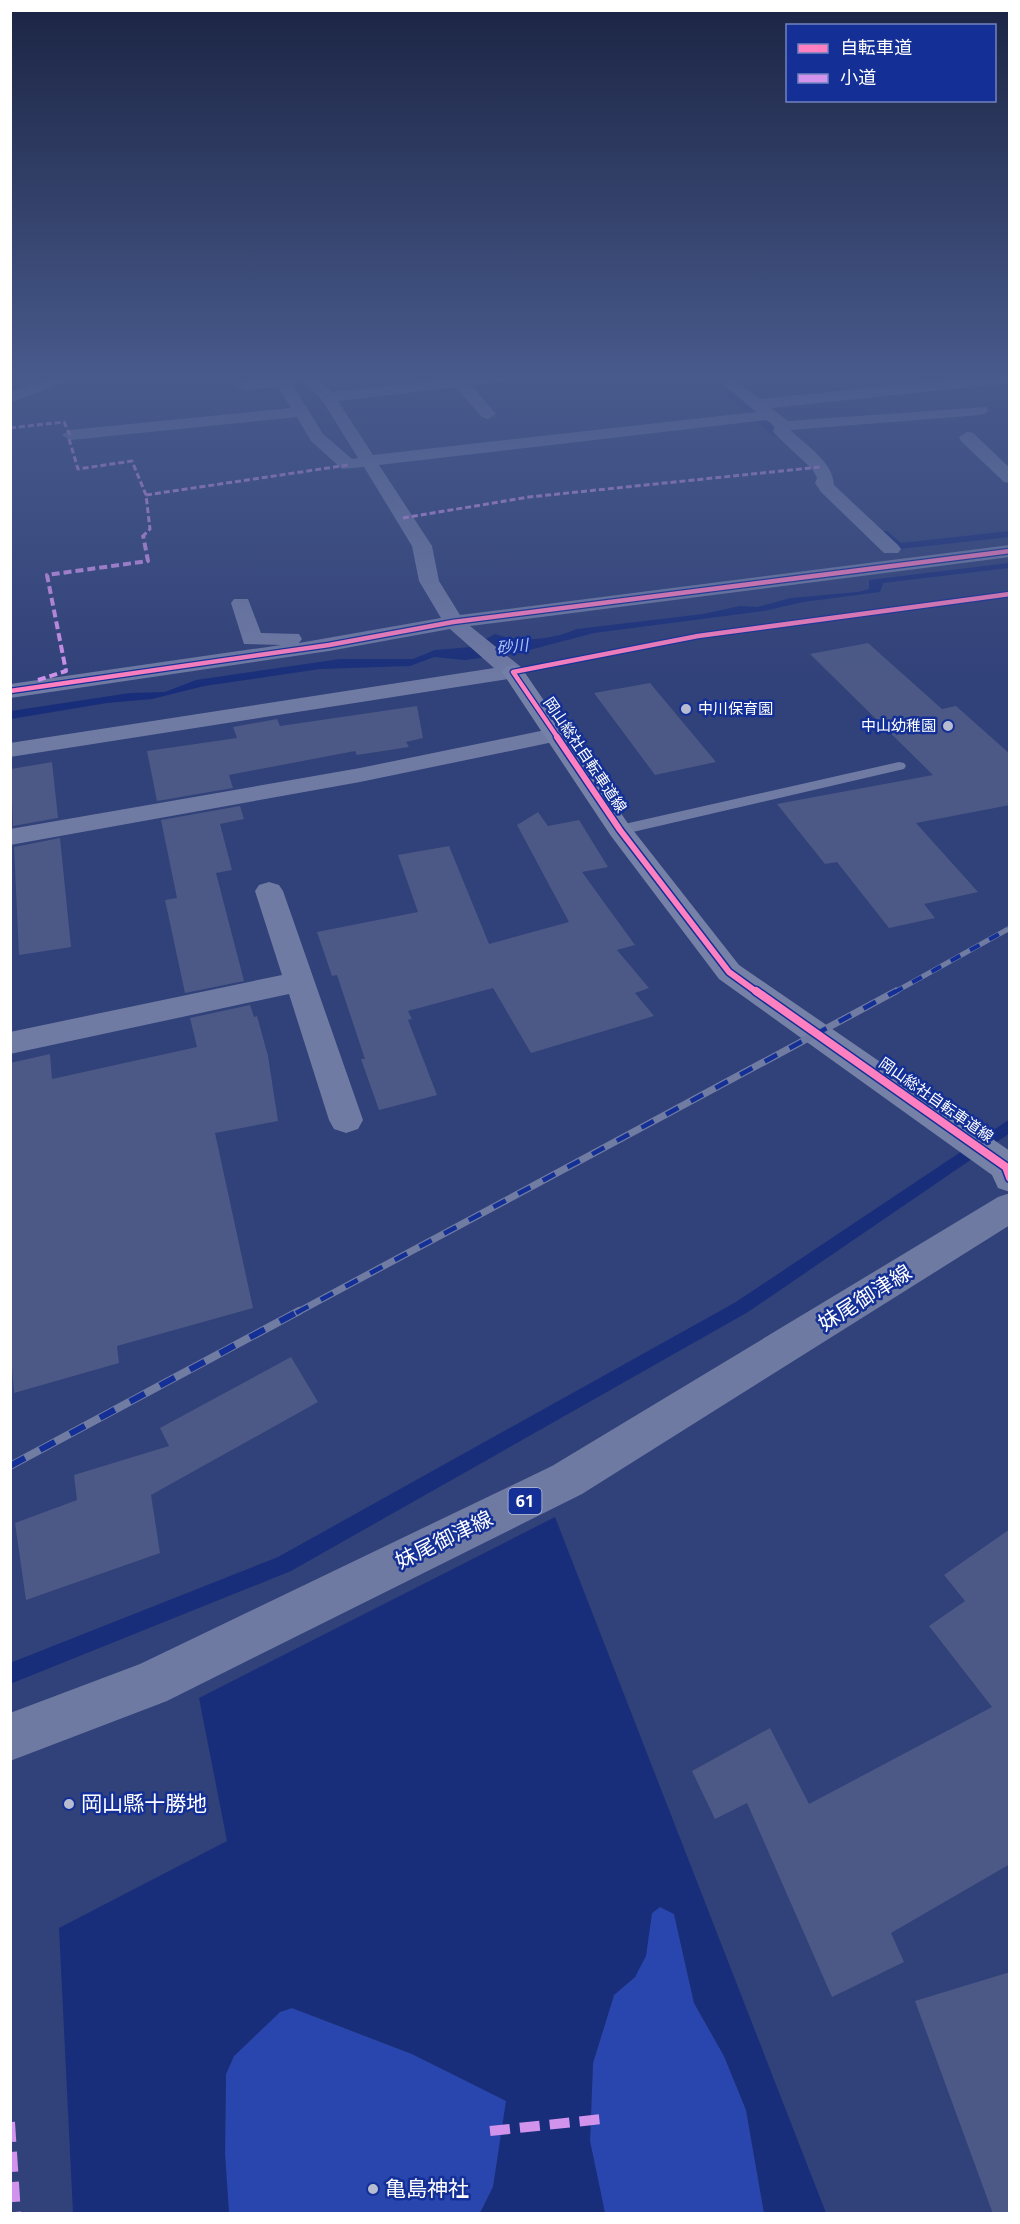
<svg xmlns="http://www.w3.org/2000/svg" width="1020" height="2224" font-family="'Noto Sans','Noto Sans JP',sans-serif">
<rect width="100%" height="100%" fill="#314179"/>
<!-- green -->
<g fill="#2846ad">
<path d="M 660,1907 L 674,1914 L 694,2003 L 724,2056 L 746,2110 L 764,2213 L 605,2214 L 590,2141 L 593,2063 L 614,1995 L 635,1977 L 645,1956 L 652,1913 Z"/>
<path d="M 292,2008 L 412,2054 L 507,2101 L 493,2187 L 480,2213 L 229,2213 L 225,2154 L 226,2074 L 234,2056 L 280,2012 Z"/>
</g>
<!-- water -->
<g fill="#192e7a">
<path d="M 1009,563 L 1009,568 L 883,583 L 880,592 L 803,602 L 764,611 L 594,633 L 518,653 L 465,660 L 434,657 L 410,666 L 320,669 L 204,686 L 152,699 L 107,703 L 11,719 L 11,711 L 130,693 L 165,692 L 196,680 L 340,659 L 413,659 L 435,650 L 471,647 L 495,634 C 523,643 550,640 577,629 L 703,614 L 740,606 L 757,607 L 791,598 L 858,592 L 869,589 L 869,580 Z"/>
<path d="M 555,1517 L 826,2213 L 764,2213 L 746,2110 L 724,2056 L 694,2003 L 674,1914 L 660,1907 L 652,1913 L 646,1956 L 635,1977 L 614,1995 L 593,2063 L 590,2141 L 605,2213 L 480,2213 L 493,2187 L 506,2101 L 412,2054 L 292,2008 L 280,2012 L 234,2056 L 226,2074 L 225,2154 L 229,2213 L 73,2213 L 59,1928 L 227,1841 L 199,1698 Z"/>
</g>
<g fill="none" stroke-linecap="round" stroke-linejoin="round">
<!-- stream -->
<g fill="#192e7a" fill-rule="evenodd">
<path d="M 702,376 L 709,376 L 753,408 L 780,433 L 780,437 L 774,437 L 747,412 Z"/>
<path d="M 881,531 L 887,531 L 901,543 L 1010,531 L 1010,537 L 899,549 L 881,535 Z"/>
<path d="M 1010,1119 L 1010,1133 L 748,1312 L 291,1571 L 10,1684 L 10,1663 L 278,1557 L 736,1302 Z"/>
</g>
</g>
<!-- building -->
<g fill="#4c5986">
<path d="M 868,643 L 942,709 L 956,706 L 1010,754 L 1010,805 L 916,823 L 978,892 L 924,904 L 935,918 L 889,928 L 837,862 L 825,864 L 777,804 L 933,775 L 810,654 Z"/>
<path d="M 650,683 L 716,762 L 655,775 L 594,693 Z"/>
<path d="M 417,706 L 423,738 L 406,742 L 409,747 L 357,755 L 355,751 L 229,775 L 233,788 L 157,801 L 147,751 L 237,738 L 233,727 L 277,719 L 280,726 Z"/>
<path d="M 52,762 L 58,818 L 13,826 L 11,769 Z"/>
<path d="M 240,806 L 244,819 L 220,824 L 232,870 L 216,873 L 244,981 L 185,993 L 165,900 L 177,898 L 161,820 Z"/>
<path d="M 538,812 L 548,826 L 579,820 L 608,867 L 582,872 L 635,945 L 617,950 L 649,988 L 635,993 L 654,1016 L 531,1053 L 493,988 L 408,1011 L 412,1019 L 408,1020 L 437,1095 L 379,1110 L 361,1059 L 365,1059 L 337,975 L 332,976 L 317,932 L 418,912 L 398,855 L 449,846 L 489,944 L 569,922 L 517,825 Z"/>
<path d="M 60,838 L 71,947 L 19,955 L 14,847 Z"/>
<path d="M 250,1005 L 254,1017 L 257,1016 L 268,1056 L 278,1121 L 215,1133 L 253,1308 L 117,1346 L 119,1363 L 14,1393 L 10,1341 L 10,1063 L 50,1054 L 52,1079 L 197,1047 L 190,1018 Z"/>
<path d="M 291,1357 L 318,1402 L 151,1495 L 160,1553 L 26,1600 L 15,1523 L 77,1500 L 74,1475 L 169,1446 L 160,1428 Z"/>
<path d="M 1010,1529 L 1010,1864 L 891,1933 L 904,1962 L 832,1997 L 747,1803 L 715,1819 L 692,1771 L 770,1728 L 809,1804 L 992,1707 L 929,1626 L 965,1601 L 944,1575 Z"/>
<path d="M 1010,1972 L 1010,2214 L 993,2214 L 915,2001 Z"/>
</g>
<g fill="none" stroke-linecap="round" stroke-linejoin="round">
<!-- service -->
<path fill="#707ba4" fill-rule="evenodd" d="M 899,762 L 904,763 L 906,766 L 904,769 L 620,835 L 612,830 L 620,825 Z"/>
<!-- minor -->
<g fill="#707ba4" fill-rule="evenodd">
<path d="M 285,376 L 315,376 L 332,392 L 473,376 L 519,376 L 511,381 L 471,385 L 496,414 L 488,419 L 482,417 L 456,387 L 338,401 L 373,455 L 756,412 L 714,376 L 730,376 L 760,399 L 987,376 L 1010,376 L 1010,383 L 771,408 L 788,421 L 986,407 L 988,410 L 986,413 L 980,415 L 790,430 C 807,446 833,462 834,485 L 898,545 L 901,549 L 898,553 L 884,553 L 821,492 L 815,483 L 817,478 L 813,470 L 775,434 L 773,431 L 775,427 L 767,420 L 379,465 L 432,546 L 439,581 L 460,615 L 1010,545 L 1010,557 L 470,626 L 521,667 L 524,672 L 521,677 L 10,757 L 10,743 L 494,668 L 450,629 L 329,651 L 10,698 L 10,684 L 281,645 L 244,644 L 231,603 L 234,599 L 248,599 L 261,633 L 299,634 L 302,639 L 299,643 L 441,618 L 419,581 L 412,546 L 364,467 L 342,469 L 311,441 L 297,417 L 70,440 L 62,435 L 70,430 L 291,408 L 278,387 L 244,390 L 236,385 L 244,380 ZM 302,380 L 322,400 L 358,458 L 352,459 L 323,434 L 292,384 Z"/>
<path d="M 967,432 L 973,433 L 1010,468 L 1010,483 L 1004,482 L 961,441 L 959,437 Z"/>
<path d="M 555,728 L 563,730 L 567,735 L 563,740 L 360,782 L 10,845 L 10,829 L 360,768 Z"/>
<path d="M 269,882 L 279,885 L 283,891 L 363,1120 L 358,1129 L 346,1133 L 334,1129 L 329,1120 L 289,994 L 10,1054 L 10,1032 L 282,975 L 255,891 L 259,885 Z"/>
</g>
<!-- secondary -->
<path fill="#7681a8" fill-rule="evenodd" d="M 513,665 L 521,667 L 629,825 L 739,965 L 1010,1151 L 1010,1192 L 998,1188 L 992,1175 L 719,979 L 611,836 L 502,672 L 505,667 Z"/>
<!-- primary -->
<path fill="#6e7aa2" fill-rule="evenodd" d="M 1010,1193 L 1010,1225 L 582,1494 L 167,1701 L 10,1761 L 10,1713 L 140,1664 L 552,1466 L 998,1197 Z"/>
<!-- trunk -->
<path fill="#707ba2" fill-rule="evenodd" d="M 55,376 L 76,376 L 73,379 L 10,403 L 10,392 Z"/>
<!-- rail-far2 casing -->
<g stroke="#717ca3" stroke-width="5">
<path id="rail-far2" d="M 893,993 L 1010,928"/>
</g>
<!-- rail-far1 casing -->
<g stroke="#717ca3" stroke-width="7">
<path id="rail-far1" d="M 296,1313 L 896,991"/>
</g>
<!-- rail casing -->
<g stroke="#717ca3" stroke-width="8">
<path id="rail" d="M 10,1466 L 299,1311"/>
</g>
<!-- rail-far2 -->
<use href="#rail-far2" stroke="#143096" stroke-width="4" stroke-dasharray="11" stroke-linecap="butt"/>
<!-- rail-far1 -->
<use href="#rail-far1" stroke="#143096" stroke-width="4.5" stroke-dasharray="14" stroke-linecap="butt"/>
<!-- rail -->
<use href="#rail" stroke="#143096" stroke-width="6" stroke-dasharray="17" stroke-linecap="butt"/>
<!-- quiet-far2 -->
<g stroke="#d193ec" stroke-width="3" stroke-dasharray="6 3" stroke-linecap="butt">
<path d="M 10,428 L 64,422 L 70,435"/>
<path d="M 69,439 L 78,469 L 132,461 L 146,495 L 150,529 L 142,537"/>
<path d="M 146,495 L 348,465"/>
<path d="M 403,518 L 529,497 L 820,467"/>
</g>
<!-- quiet-far1 -->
<path stroke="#d193ec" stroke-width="4" stroke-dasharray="8 4" stroke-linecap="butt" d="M 38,680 L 66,671 L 47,575 L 148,561 L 143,535"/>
<!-- quiet -->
<g stroke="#d193ec" stroke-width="10" stroke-dasharray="20 10" stroke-linecap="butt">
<path d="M 10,2122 L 16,2214"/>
<path d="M 490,2131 L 602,2119"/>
</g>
<!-- cycleway-far2 casing -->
<g stroke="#143096" stroke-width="7">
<g id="cycleway-far2">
<path d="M 10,691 L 329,645 L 453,622 L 1010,551"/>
<path d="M 558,738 L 513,672 L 698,636 L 1010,594"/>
</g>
</g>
<!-- cycleway-far1 casing -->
<g stroke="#143096" stroke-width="9">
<path id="cycleway-far1" d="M 557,737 L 620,830 L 729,972 L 758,993"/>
</g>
<!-- cycleway casing -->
<g stroke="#143096" stroke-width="11">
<path id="cycleway" d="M 756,991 L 1006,1167 L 1010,1178"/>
</g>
<!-- cycleway-far2 -->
<use href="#cycleway-far2" stroke="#ff80c0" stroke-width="4.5"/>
<!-- cycleway-far1 -->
<use href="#cycleway-far1" stroke="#ff80c0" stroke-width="6"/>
<!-- cycleway -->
<use href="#cycleway" stroke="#ff80c0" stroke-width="8"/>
</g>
<!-- sky -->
<linearGradient id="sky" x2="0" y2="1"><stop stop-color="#1b2443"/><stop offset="0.55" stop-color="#485a8c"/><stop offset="1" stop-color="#485a8c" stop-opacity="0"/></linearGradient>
<rect width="1020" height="687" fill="url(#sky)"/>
<!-- markers -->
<g fill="#b7bcd0" stroke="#143096" stroke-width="2">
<circle cx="686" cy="709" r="6"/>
<circle cx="948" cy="726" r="6"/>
<circle cx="69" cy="1804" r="6"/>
<circle cx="373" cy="2189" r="6"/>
</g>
<g text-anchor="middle" stroke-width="5" stroke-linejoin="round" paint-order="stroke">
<!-- far-poi labels -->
<g font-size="15" fill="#fff" stroke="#143096" text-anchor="start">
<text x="698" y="714">中川保育園</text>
<text x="936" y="731" text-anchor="end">中山幼稚園</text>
</g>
<!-- far-street labels -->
<g font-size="15" fill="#fff" stroke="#143096">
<text transform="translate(585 755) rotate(56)" y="5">岡山総社自転車道線</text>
<text transform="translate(936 1100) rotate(35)" y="5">岡山総社自転車道線</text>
</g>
<!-- far-water labels -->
<g font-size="16" font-style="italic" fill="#b1c2f9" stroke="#143096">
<text transform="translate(512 646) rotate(-6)" y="6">砂川</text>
</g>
<!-- shield labels -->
<rect fill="#143096" stroke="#b8c1e0" stroke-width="1.5" x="508.5" y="1488" width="33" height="26" rx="4.5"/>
<g font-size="16" font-weight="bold" fill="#fff">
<text x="525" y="1507">61</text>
</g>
<!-- near-street labels -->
<g font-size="21" fill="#fff" stroke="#143096">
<text transform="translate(865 1298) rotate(-32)" y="7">妹尾御津線</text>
<text transform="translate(444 1540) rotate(-26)" y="7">妹尾御津線</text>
</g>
<!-- near-poi labels -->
<g font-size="21" fill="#fff" stroke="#143096" text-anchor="start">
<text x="81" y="1811">岡山縣十勝地</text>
<text x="385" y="2196">亀島神社</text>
</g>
</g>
<!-- border -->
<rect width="1020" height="2224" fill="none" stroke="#ffffff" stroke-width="24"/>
<!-- legend -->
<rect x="786" y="24" width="210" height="78" fill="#143096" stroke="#7283c0" stroke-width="1.5"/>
<rect x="798" y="44" width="30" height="9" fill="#ff80c0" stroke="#7283c0" stroke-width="1.5"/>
<text x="840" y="54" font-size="18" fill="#ffffff">自転車道</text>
<rect x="798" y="74" width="30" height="9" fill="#d193ec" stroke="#7283c0" stroke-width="1.5"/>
<text x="840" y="84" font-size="18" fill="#ffffff">小道</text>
</svg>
